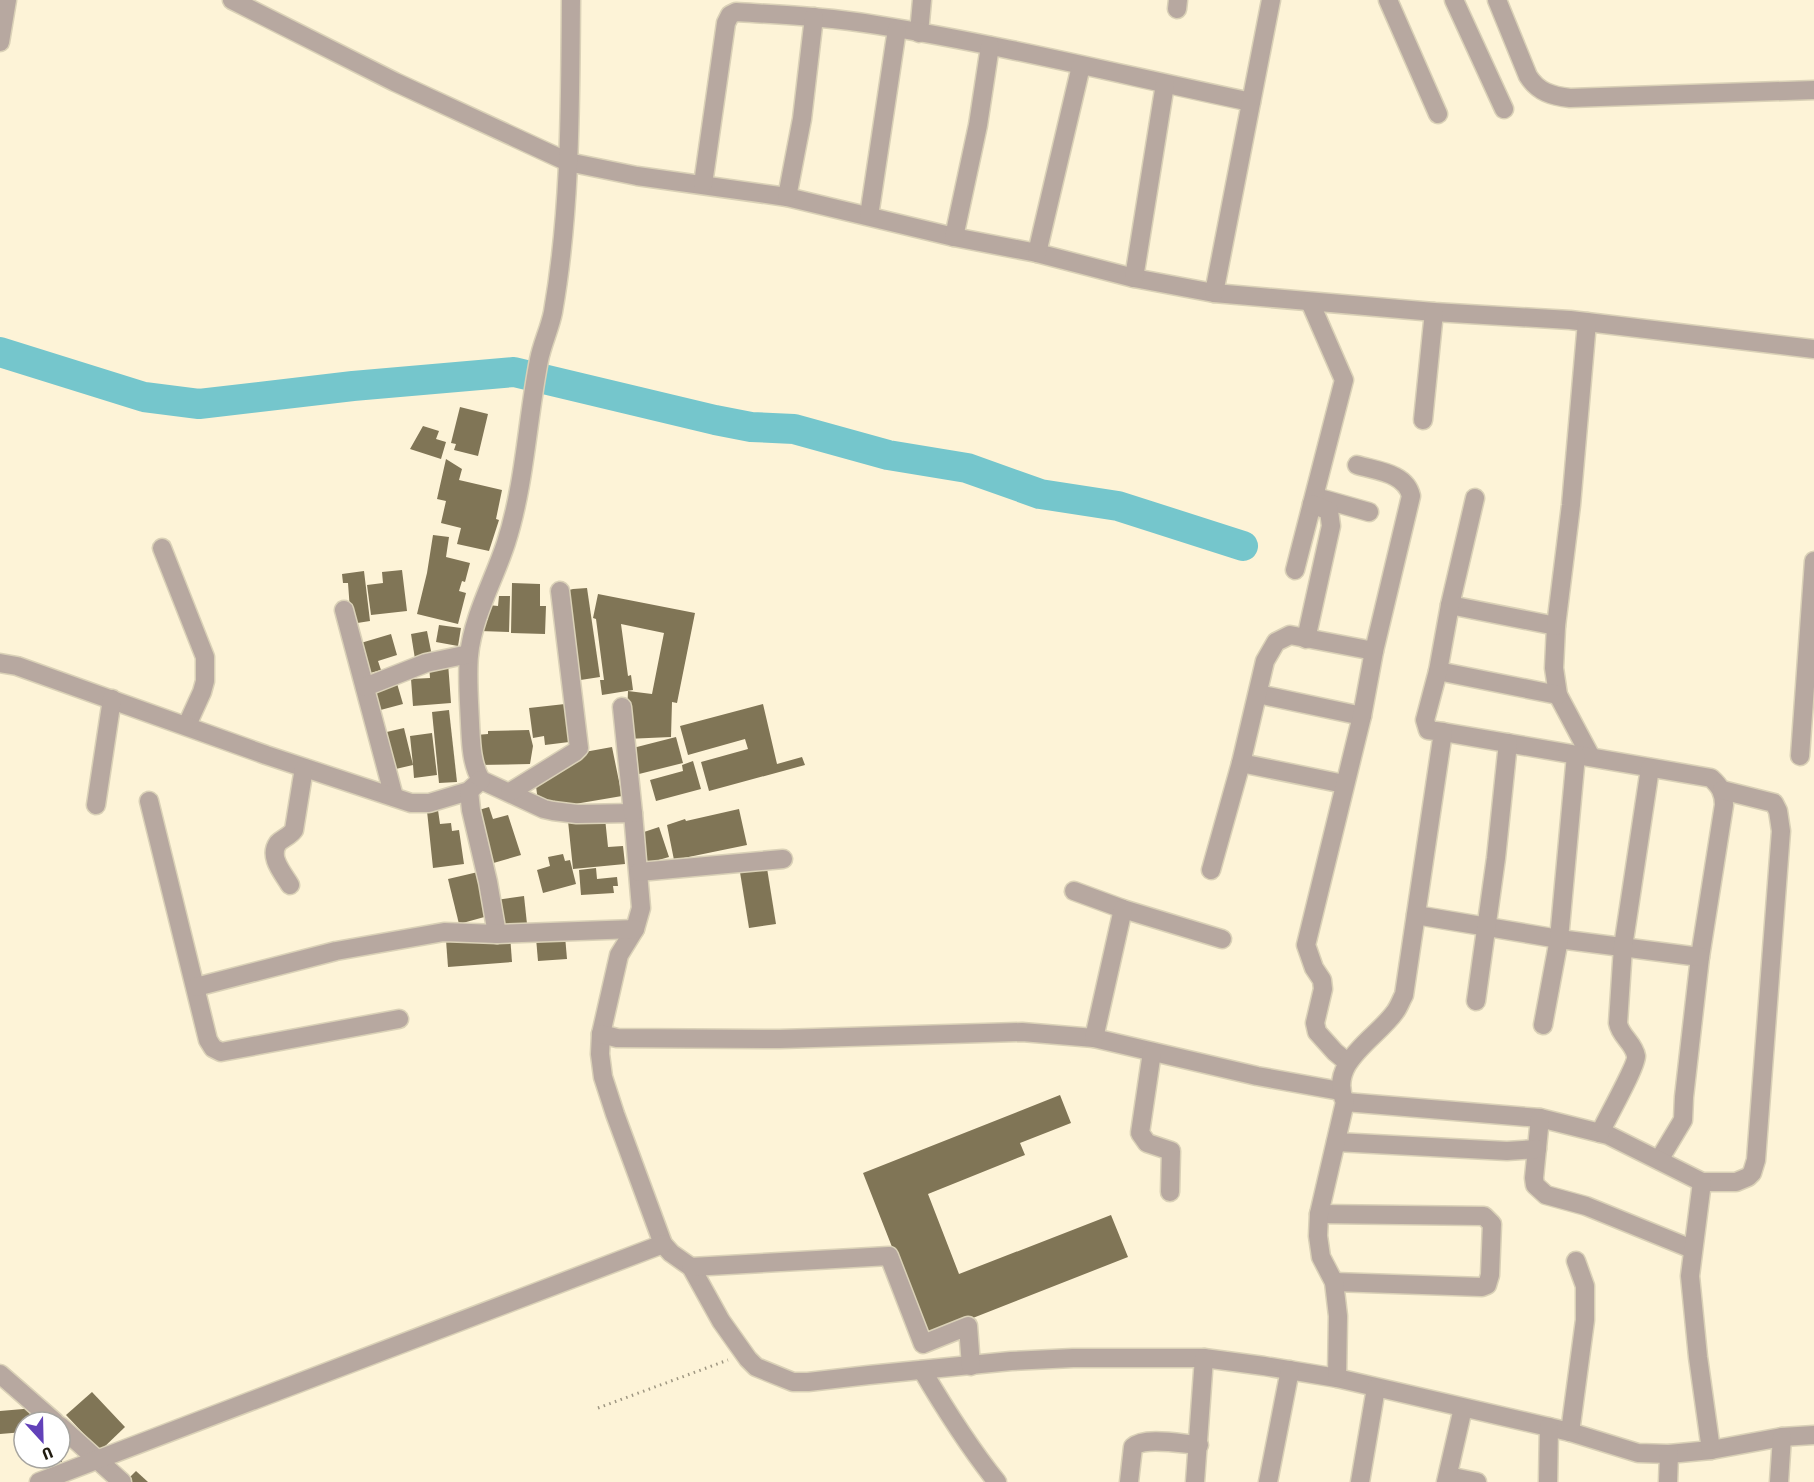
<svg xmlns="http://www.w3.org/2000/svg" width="1814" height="1482" font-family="'Fira Sans Condensed',sans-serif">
<rect width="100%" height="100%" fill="#fdf3d7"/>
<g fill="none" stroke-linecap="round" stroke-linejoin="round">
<!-- river -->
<path stroke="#75c6cc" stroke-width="30" d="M 0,352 L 144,397 L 199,404 L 353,386 L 514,372 L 715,420 L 751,427 L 794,429 L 888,455 L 967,468 L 1040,494 L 1118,506 L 1243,546"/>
</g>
<!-- building -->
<g fill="#807556">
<path d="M 460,407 L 488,414 L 478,456 L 454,450 L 456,444 L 451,443 Z"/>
<path d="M 423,426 L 439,431 L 436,439 L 446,442 L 441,459 L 410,449 Z"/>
<path d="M 446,459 L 462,469 L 459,480 L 502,490 L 496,519 L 499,520 L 489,551 L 457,544 L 461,528 L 441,523 L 446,501 L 437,499 Z"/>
<path d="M 433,535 L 449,537 L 446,557 L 470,563 L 465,582 L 462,581 L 459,591 L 466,593 L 458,624 L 417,614 L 427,573 Z"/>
<path d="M 402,570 L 407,611 L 371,615 L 367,585 L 383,583 L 382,572 Z"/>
<path d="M 364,571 L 370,621 L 351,624 L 348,583 L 343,583 L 342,574 Z"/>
<path d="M 512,583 L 540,584 L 540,606 L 546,606 L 545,634 L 511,633 Z"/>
<path d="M 587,588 L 600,677 L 574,681 L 561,592 L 573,589 Z"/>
<path d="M 598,594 L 695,613 L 677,703 L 672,702 L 671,737 L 626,739 L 628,691 L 652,694 L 664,633 L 621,624 L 628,676 L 631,675 L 633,690 L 602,695 L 600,680 L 604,680 L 596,619 L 593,618 Z"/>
<path d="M 499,596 L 510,596 L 509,632 L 480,631 L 481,620 L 488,620 L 488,605 L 498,606 Z"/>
<path d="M 439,625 L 461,628 L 458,646 L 436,642 Z"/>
<path d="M 427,631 L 432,656 L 415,659 L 411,634 Z"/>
<path d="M 391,634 L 397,655 L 378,661 L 381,670 L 363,675 L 354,645 Z"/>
<path d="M 448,663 L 451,703 L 413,706 L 411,679 L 430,678 L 429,664 Z"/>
<path d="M 396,680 L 403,704 L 373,712 L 366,688 Z"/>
<path d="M 565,704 L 569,742 L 545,745 L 544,736 L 533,738 L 529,708 Z"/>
<path d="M 763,704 L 777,764 L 802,757 L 805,765 L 709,791 L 701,762 L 748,749 L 745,739 L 688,755 L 680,726 Z"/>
<path d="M 449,710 L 457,782 L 439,783 L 432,712 Z"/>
<path d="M 404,728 L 413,765 L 410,736 L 432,733 L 437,775 L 414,778 L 413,765 L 387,771 L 378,734 Z"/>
<path d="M 529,730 L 533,746 L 530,764 L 477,765 L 476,735 L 488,734 L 488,731 Z"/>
<path d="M 676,737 L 683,763 L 635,775 L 629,749 Z"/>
<path d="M 612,747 L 622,796 L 569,805 L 569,803 L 552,805 L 551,800 L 538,802 L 535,778 L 579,753 Z"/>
<path d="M 693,761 L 701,789 L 656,801 L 650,780 L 683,771 L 682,765 Z"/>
<path d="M 489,807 L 493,819 L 508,815 L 521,855 L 490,864 L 472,812 Z"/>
<path d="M 739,809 L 747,845 L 674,860 L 667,825 L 685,819 L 686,821 Z"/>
<path d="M 438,810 L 440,824 L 451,823 L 452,831 L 459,830 L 464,864 L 433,868 L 427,811 Z"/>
<path d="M 605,818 L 608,847 L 623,846 L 625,864 L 573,869 L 568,821 Z"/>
<path d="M 659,827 L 669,857 L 648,863 L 638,834 Z"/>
<path d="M 563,854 L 565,861 L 570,860 L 576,884 L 543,893 L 537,870 L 550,866 L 548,857 Z"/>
<path d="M 766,862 L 776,924 L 749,928 L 739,866 Z"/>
<path d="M 596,868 L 597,879 L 617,877 L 618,886 L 613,886 L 614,893 L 581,895 L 579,870 Z"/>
<path d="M 478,872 L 488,916 L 459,924 L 448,879 Z"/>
<path d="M 524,896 L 527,924 L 499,927 L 496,900 Z"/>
<path d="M 510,935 L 512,962 L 448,967 L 446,940 Z"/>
<path d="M 565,936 L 567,959 L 538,961 L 536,938 Z"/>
<path d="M 1060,1095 L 1071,1123 L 1020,1143 L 1025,1155 L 928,1194 L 959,1274 L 1111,1215 L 1128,1257 L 927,1336 L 863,1173 Z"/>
<path d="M 92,1392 L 125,1427 L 100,1451 L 66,1415 Z"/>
<path d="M 35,1408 L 50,1422 L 24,1422 L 24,1432 L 0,1434 L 0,1411 Z"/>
<path d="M 28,1458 L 61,1458 L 62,1462 L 29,1465 Z"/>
<path d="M 136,1471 L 148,1482 L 125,1482 Z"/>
</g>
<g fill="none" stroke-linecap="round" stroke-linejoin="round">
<!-- minor casing -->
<g stroke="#dad1b7" stroke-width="21">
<g id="minor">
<path d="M 232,0 L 395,82 L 568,162 L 637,176 L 787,197 L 954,237 L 1037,253 L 1134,278 L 1214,293 L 1434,312 L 1570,320 L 1814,349"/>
<path d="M 571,0 C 570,104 571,209 553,312 C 550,328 542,344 539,360 C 527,421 525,484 506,543 C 494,580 473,616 469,655 C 467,677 469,700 470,723 C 471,742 471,763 481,780 L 544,809 L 553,811 L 577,814 L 633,813 L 641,908 L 635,929 L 619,955 L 601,1034 L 600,1054 L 603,1077 L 615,1114 L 663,1244 L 671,1253 L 691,1267 L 721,1321 L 748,1359 L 756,1367 L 793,1382 L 808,1382 L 869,1375 L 1011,1361 L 1073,1358 L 1204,1358 L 1264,1366 L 1337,1378 L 1570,1432 L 1638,1453 L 1669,1454 L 1711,1450 L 1782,1437 L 1814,1435"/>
<path d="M 1388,0 L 1438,114"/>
<path d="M 1454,0 L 1504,109"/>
<path d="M 1497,0 L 1528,76 C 1538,92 1552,96 1570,98 L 1814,90"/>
<path d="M 1177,9 L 1178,0"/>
<path d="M 919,33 L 922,0"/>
<path d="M 0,42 L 7,0"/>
<path d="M 703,184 L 726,23 L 730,15 L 736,12 C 783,15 830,17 877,25 C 1003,45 1127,76 1251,102"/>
<path d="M 787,197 L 802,119 L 814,17"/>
<path d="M 869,216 L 897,29"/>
<path d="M 954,237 L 978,125 L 990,46"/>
<path d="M 1037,253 L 1081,66"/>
<path d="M 1134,278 L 1165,84"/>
<path d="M 1214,293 L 1271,0"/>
<path d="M 1423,420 L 1434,312"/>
<path d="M 1316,497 L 1369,512"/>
<path d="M 162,548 L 205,657 L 205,681 L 202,692 L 187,725"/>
<path d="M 1295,570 L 1344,380 L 1310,302"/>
<path d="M 1450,605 L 1556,626 L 1554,668 L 1558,695 L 1591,757"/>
<path d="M 344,610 L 394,797"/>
<path d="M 1556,626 L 1571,505 L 1587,322"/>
<path d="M 1306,639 L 1331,526 L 1329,511 L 1312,504"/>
<path d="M 0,663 L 17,666 L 266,755 L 411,803 L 429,803 L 469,791 L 481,780"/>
<path d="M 1438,671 L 1558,695"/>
<path d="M 365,687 L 426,663 L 469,654"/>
<path d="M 1258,694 L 1362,716"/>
<path d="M 622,707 L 633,813"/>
<path d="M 1443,732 L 1711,778 C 1720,786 1724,793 1724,805 L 1700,957 L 1684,1097 L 1683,1120 L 1659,1160"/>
<path d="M 1800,756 L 1814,561"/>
<path d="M 1241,763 L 1344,784"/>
<path d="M 469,791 L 471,810 L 488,882 L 497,934"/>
<path d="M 510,792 L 575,752 L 579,748 L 560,591"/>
<path d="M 149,801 L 208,1040 L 213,1048 L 221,1052 L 399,1019"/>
<path d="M 96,805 L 112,699"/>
<path d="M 1211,870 L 1241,763 L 1265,661 L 1276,642 L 1290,635 L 1374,651"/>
<path d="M 639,872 L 783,859"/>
<path d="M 290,885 C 283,873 268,857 278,843 C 283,838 290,836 294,830 L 304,768"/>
<path d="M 1074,891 L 1123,909 L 1222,939"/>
<path d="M 1416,915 L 1559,939 L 1700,957"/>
<path d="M 196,987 L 336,951 L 444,932 L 497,934 L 635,929"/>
<path d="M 1476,1001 L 1496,858 L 1508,743"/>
<path d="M 1543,1025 L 1559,939 L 1576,755"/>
<path d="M 601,1034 L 617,1038 L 780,1039 L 1022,1032 L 1094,1038 L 1257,1076 L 1340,1091"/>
<path d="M 1094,1038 L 1123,909"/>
<path d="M 1152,1052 L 1140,1133 L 1147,1143 L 1171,1151 L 1170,1192"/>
<path d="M 1347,1062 L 1335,1052 L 1317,1032 L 1315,1023 L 1323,989 L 1322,980 L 1314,968 L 1306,945 L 1362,716 L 1374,651 L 1411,496 C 1406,473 1377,471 1357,465"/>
<path d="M 1345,1102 L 1540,1118 L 1608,1135 L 1702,1182 L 1736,1182 L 1748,1177 L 1752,1173 L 1756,1160 L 1781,831 L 1778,811 L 1774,803 L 1722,790"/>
<path d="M 1540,1118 L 1534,1178 L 1535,1185 L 1546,1195 L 1586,1206 L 1692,1249"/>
<path d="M 1600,1133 C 1606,1120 1637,1065 1636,1056 C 1634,1043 1620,1036 1618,1023 L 1623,947 L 1650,768"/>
<path d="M 1336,1142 L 1507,1151 L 1537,1149"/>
<path d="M 1702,1182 L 1690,1276 L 1698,1357 L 1711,1450"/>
<path d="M 1319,1214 L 1484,1216 L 1492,1224 L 1490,1275 L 1487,1285 L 1482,1287 L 1334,1282"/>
<path d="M 691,1267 L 889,1256 L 923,1344 L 968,1326 L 971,1366"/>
<path d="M 922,1370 C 945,1409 968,1446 997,1482"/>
<path d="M 0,1374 L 55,1422"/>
<path d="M 1337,1378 L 1338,1316 L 1334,1282 L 1321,1257 L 1318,1236 L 1319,1214 L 1345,1102 C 1327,1063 1376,1039 1395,1012 C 1399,1007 1401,1000 1404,995 L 1443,732 L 1428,730 L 1425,720 L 1438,671 L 1450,605 L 1475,498"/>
<path d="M 60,1426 L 122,1482"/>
<path d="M 1570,1432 L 1585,1320 L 1585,1286 L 1576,1261"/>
<path d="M 1448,1476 L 1477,1482"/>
<path d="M 39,1482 L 663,1244"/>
<path d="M 1129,1482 L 1133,1447 C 1145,1436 1182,1444 1199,1445"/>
<path d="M 1195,1482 L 1204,1358"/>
<path d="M 1268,1482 L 1290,1370"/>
<path d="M 1360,1482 L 1376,1388"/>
<path d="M 1446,1482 L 1463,1408"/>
<path d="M 1548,1482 L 1549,1427"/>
<path d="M 1668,1482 L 1669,1454"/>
<path d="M 1779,1482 L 1782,1437"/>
</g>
</g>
<!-- path -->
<path stroke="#9e9681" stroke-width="3" stroke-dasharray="1.5 4.5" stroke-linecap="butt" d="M 598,1408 L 728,1360"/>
<!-- minor -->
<use href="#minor" stroke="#b7a8a0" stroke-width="18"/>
</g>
<!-- north arrow -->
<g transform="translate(42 1440) rotate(158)"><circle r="28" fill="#ffffff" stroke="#a6a49f" stroke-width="1.5"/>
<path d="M0-4.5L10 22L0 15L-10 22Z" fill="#6241b9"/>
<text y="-9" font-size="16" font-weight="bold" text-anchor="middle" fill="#211c10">U</text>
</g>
</svg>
